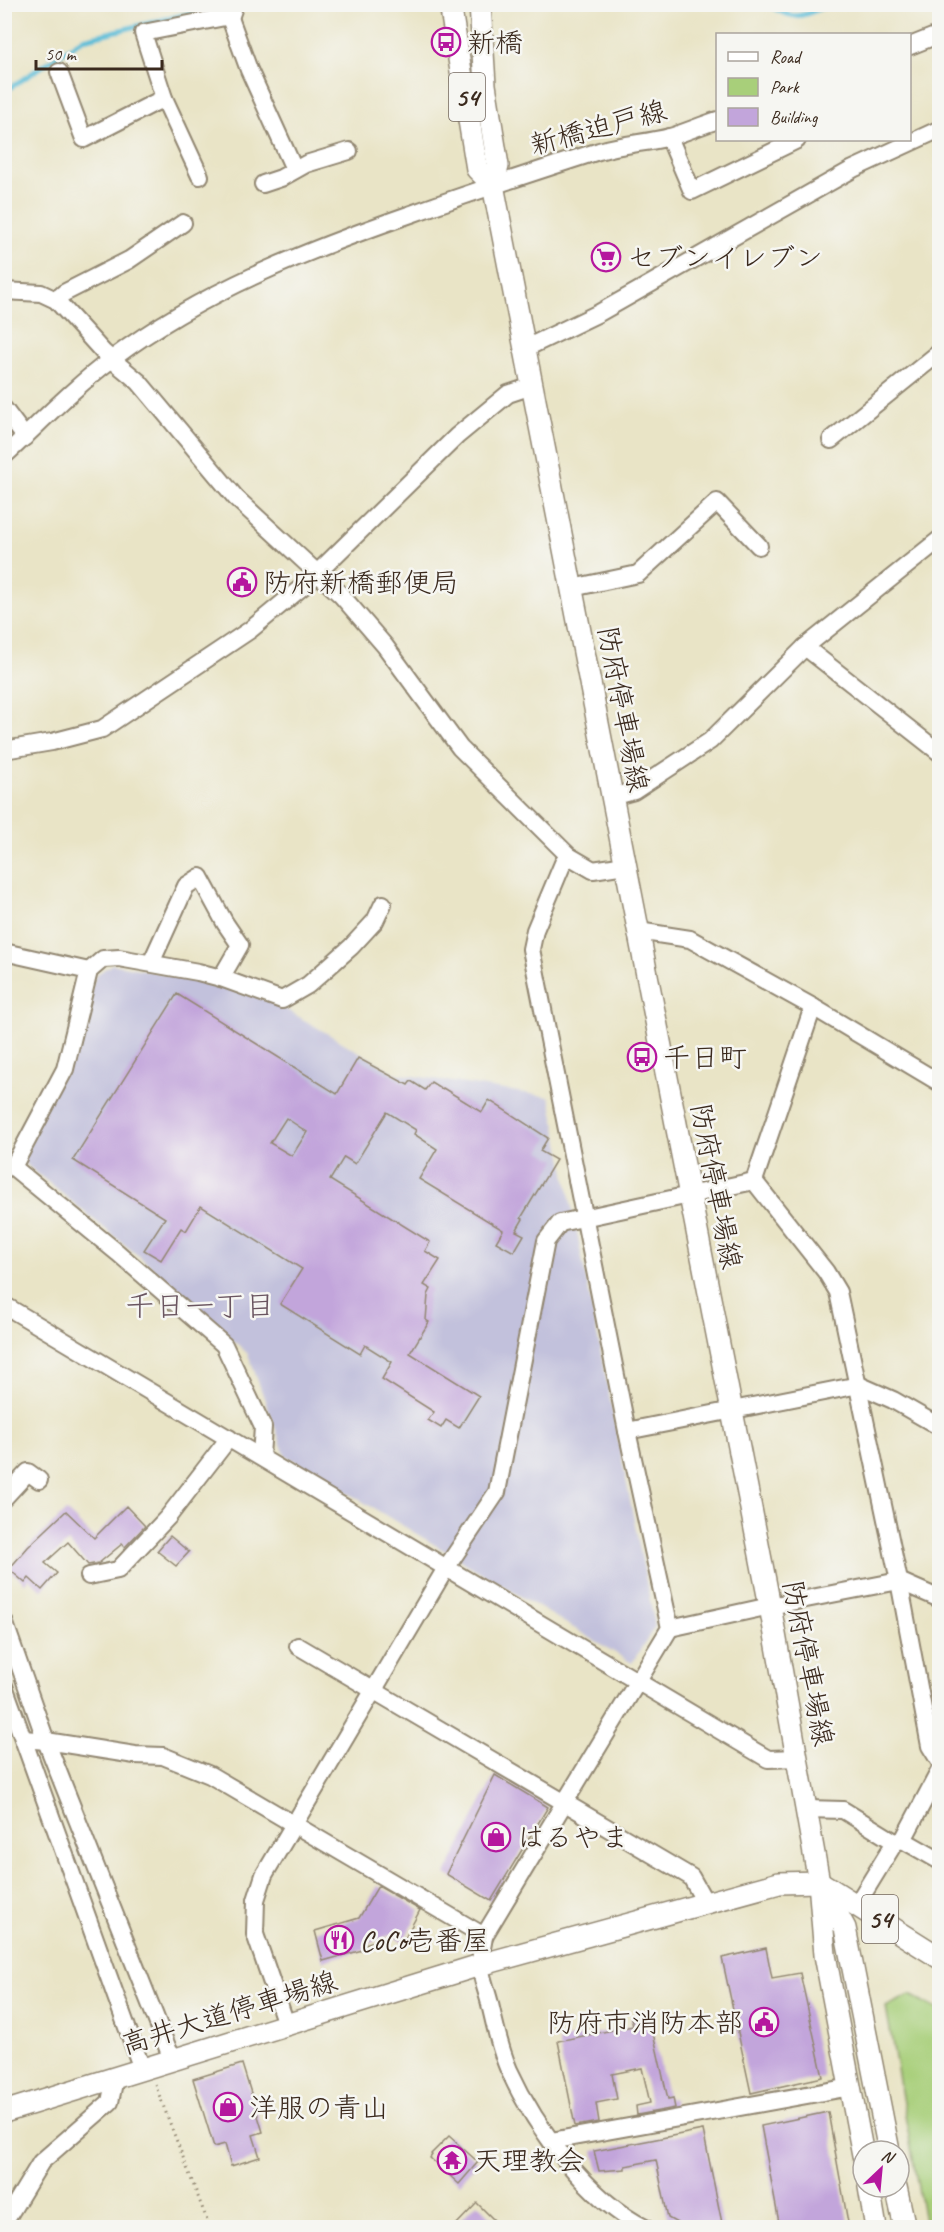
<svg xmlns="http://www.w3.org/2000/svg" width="944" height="2232" font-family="Caveat,'Klee One',sans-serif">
<rect width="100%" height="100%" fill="#f6f6f2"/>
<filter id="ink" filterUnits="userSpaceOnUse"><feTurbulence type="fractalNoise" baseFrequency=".0167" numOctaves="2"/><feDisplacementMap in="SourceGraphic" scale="12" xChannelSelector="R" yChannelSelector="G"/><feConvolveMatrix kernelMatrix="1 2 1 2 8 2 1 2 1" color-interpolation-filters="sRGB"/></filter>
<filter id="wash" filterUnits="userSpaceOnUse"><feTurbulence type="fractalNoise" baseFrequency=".008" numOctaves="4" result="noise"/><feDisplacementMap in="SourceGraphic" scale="24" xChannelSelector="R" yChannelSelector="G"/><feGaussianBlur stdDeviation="1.35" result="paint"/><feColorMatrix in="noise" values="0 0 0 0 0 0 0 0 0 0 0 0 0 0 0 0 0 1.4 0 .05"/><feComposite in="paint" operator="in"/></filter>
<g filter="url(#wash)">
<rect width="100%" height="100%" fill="#e9e4c6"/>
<!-- industrial -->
<path fill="#c2c1dc" d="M 112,964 L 220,984 L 275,1003 L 395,1073 L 550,1097 L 655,1626 L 632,1663 L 285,1455 L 248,1354 L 173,1284 L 22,1161 L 96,975 Z"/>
<!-- green -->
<path fill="#a8cf7a" stroke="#727c4c" stroke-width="1.5" d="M 910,1995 L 939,2010 L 939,2227 L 925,2227 L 886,2007 Z"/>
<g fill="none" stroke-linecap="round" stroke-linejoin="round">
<!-- stream -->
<g stroke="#59bcd7" stroke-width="5">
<path d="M 767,4 C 796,23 801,16 830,4"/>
<path d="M 4,92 L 83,39 L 229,4"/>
</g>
</g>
<g id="blocks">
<!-- building -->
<g fill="#c2a5db" fill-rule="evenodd">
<path d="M 177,994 L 337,1094 L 358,1058 L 408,1085 L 411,1081 L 425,1090 L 431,1082 L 442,1089 L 443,1088 L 482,1112 L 489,1100 L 548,1138 L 540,1151 L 556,1160 L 521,1218 L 523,1219 L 516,1231 L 524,1235 L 514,1252 L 496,1242 L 503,1230 L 419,1179 L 437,1149 L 414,1134 L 416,1130 L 387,1112 L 355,1164 L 344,1157 L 330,1180 L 430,1242 L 425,1251 L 440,1260 L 424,1285 L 431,1289 L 428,1295 L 426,1320 L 429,1322 L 410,1353 L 479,1396 L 459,1428 L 446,1420 L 441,1428 L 428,1420 L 434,1412 L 382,1379 L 392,1362 L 365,1345 L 360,1354 L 280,1304 L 302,1269 L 201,1206 L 186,1231 L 181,1228 L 161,1260 L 144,1250 L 165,1218 L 73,1160 ZM 286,1118 L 307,1132 L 292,1156 L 270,1143 Z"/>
<path d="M 126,1506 L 145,1526 L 125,1547 L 122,1544 L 99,1563 L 88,1565 L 68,1542 L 45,1563 L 57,1573 L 42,1590 L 29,1578 L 25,1583 L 9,1569 L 28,1547 L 66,1511 L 94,1538 Z"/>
<path d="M 170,1536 L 189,1552 L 176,1566 L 157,1551 Z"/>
<path d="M 495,1775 L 548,1807 L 491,1901 L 446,1874 Z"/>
<path d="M 378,1886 L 420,1910 L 403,1942 L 391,1935 L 365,1944 L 366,1949 L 323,1961 L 315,1931 L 359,1918 Z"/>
<path d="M 766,1948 L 772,1978 L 800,1973 L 823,2077 L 751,2093 L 722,1958 Z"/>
<path d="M 649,2015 L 668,2099 L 673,2098 L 675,2108 L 637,2115 L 636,2106 L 650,2103 L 642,2068 L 612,2074 L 617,2099 L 596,2103 L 599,2122 L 575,2126 L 558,2041 L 633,2026 L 631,2018 Z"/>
<path d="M 242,2064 L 263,2132 L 253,2135 L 260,2157 L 231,2166 L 225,2144 L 214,2147 L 193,2079 Z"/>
<path d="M 828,2112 L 849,2228 L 780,2228 L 761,2126 Z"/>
<path d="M 703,2130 L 723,2228 L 686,2228 L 668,2218 L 656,2160 L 625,2166 L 625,2169 L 599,2171 L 594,2151 Z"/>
<path d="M 449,2136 L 478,2162 L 459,2184 L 430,2158 L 432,2155 L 431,2154 Z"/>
<path d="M 477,2203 L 502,2228 L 453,2228 Z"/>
</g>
</g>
</g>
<g filter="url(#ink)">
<use href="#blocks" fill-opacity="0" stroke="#928772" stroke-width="1.5"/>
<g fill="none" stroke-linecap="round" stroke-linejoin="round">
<!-- minor casing -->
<g stroke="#928772" stroke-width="20">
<g id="minor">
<path d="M 230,18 L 249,70 L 294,169"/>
<path d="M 910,46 L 940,34"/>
<path d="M 59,72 L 84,139 L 164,98"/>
<path d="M 669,137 L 692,191 L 797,140"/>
<path d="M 200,176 L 164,98 L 143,33 L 225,17 L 230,18 L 235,4"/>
<path d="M 263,184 L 281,178 L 306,164 L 349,151"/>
<path d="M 4,291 L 41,293 L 56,300 L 104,353 L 139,382 L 236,498 L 341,595 L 385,646 L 460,748 L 569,856 L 593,870 L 625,865"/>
<path d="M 56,300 L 64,293 L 129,260 L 183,223"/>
<path d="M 524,349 L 599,313 L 853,169 L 940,129"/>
<path d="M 4,409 L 25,437"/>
<path d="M 831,440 L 940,352"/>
<path d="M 4,456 C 40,423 73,388 112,359 C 202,291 308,250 414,213 C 475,191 537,171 599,151 C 623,144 647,143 670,137 C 686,132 702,125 718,120"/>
<path d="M 572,588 L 638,574 L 717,502 L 759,546"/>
<path d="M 805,647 L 940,753"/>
<path d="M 4,750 L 52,742 L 102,729 L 250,630 L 307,583 L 457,436 L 508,394 L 532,386"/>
<path d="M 612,797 L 634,791 L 710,741 L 805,647 L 940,539"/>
<path d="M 638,931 L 690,939 L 813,1007 L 940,1083"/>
<path d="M 4,952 L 89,971"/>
<path d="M 151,963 L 186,886 L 200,877 L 225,923 L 240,945 L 221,978"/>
<path d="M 754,1181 L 826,1272 L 838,1292 L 899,1581 L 930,1746 L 940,1762"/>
<path d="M 754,1181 L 813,1007"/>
<path d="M 4,1305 L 768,1759 L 798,1758"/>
<path d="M 627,1431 L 859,1385 L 893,1400 L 940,1427"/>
<path d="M 261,1456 L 263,1427 L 224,1345 L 118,1253 L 13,1167 L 65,1069 L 89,971 L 103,959 L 119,958 L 198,972 L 221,978 L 282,1000 L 308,985 L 351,947 L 375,921 L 383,904"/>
<path d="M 4,1498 L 28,1472 L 39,1480"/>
<path d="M 89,1576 L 118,1570 L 168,1517 L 229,1438"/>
<path d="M 4,1621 L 46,1741 L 172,2059"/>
<path d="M 670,1628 L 770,1606 L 899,1581 L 940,1599"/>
<path d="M 298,1646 L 691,1877 L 705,1902"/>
<path d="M 4,1686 L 142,2069"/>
<path d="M 24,1739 L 46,1741 L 135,1755 L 163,1756 L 210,1775 L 484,1936 C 483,1945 480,1955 480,1964 C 481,1977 487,1991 490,2004 C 495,2026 500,2050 509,2070 C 535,2127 588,2200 645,2228"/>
<path d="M 807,1809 L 843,1810 L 895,1842 L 903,1840 L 940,1861"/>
<path d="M 903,1840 L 940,1770"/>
<path d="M 857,1904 L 895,1842"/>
<path d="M 484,1936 L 670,1628 L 627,1431 L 531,949 L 535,930 L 563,863 L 569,856"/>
<path d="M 286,2024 L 255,1934 L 256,1900 L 264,1875 L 446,1568 L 497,1492 L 546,1241 L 560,1223 L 754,1181"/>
<path d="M 551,2141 L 851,2087"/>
<path d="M 4,2223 L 41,2162 L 110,2102 L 115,2078"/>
</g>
</g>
<!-- major casing -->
<g stroke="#928772" stroke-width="24">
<g id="major">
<path d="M 450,4 L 477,169 L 493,185"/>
<path d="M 480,4 L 485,85 L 498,166 L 493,185 L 770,1606 L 819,1882 L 825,1955 L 863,2155"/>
<path d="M 821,1883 L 940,1958"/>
<path d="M 823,1888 L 845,1928 L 889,2151"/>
<path d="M 4,2112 L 480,1965 L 779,1883 L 819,1882"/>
<path d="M 869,2187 L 876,2228"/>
<path d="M 896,2187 L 905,2228"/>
</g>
</g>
<!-- path -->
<path stroke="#928772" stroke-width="3" stroke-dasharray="1.5 4.5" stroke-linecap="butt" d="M 155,2084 L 210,2228"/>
<!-- minor -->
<use href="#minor" stroke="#fff" stroke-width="16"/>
<!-- major -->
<use href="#major" stroke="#fff" stroke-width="21"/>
</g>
</g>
<!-- icons -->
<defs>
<g id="bus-ring" transform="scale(1.5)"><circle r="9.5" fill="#f6f6f2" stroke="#b5179e" stroke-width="1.5"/><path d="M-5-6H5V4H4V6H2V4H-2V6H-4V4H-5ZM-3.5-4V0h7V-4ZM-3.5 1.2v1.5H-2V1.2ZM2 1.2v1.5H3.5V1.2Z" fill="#b5179e"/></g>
<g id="supermarket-ring" transform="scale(1.5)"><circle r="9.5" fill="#f6f6f2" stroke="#b5179e" stroke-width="1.5"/><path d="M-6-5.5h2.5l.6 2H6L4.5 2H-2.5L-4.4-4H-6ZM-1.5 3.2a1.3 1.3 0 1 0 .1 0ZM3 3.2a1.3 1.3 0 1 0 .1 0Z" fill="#b5179e"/></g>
<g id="civic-ring" transform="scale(1.5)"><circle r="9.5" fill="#f6f6f2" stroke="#b5179e" stroke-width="1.5"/><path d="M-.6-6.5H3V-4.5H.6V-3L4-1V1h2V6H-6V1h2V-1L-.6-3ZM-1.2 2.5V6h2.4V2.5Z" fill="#b5179e"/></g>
<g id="shop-ring" transform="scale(1.5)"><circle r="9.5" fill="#f6f6f2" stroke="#b5179e" stroke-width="1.5"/><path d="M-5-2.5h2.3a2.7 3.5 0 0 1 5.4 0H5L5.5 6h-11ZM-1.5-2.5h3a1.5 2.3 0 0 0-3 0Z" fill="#b5179e"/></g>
<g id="restaurant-ring" transform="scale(1.5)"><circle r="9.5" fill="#f6f6f2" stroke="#b5179e" stroke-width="1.5"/><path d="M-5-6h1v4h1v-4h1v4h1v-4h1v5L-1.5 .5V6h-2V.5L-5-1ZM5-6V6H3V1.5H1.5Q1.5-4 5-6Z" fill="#b5179e"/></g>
<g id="temple-ring" transform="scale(1.5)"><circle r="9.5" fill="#f6f6f2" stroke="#b5179e" stroke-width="1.5"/><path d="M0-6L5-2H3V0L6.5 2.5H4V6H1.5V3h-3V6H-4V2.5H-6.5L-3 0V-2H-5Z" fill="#b5179e"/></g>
</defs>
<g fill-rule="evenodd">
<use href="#bus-ring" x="446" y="42"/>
<use href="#supermarket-ring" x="606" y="257"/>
<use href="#civic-ring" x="242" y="582"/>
<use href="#bus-ring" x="642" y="1057"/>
<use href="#shop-ring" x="496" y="1837"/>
<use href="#restaurant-ring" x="339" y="1940"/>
<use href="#civic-ring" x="764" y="2022"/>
<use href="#shop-ring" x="228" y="2107"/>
<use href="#temple-ring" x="452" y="2160"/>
</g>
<g text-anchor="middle" stroke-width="5" stroke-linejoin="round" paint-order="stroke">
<!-- shield labels -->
<g fill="#f6f6f2" stroke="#73675e" stroke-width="1.5">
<rect x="449" y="73" width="36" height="48" rx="4.5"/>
<rect x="862" y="1895" width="36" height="48" rx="4.5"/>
</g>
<g font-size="27" font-weight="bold" fill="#3b2a1e">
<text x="467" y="106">54</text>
<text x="880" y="1928">54</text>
</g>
<!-- poi labels -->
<g font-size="28" fill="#3b2a1e" stroke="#f6f6f2" text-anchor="start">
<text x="467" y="52">新橋</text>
<text x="627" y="267">セブンイレブン</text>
<text x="263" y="592">防府新橋郵便局</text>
<text x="663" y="1067">千日町</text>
<text x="517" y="1847">はるやま</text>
<text x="360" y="1950">CoCo壱番屋</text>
<text x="743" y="2032" text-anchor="end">防府市消防本部</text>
<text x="249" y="2117">洋服の青山</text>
<text x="473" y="2170">天理教会</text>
</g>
<!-- street labels -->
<g font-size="28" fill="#3b2a1e" stroke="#f6f6f2">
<text transform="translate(598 127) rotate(-15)" y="10">新橋迫戸線</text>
<text transform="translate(624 709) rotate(79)" y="10">防府停車場線</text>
<text transform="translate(717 1186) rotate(79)" y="10">防府停車場線</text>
<text transform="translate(809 1663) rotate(79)" y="10">防府停車場線</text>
<text transform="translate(229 2012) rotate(-17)" y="10">高井大道停車場線</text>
</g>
<!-- neighbourhood labels -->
<g font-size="30" fill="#6a5560" stroke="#f6f6f2">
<text x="200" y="1316">千日一丁目</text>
</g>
</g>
<!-- margin -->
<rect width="944" height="2232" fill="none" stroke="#f6f6f2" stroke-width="24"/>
<!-- legend -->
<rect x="716" y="33" width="195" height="108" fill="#f6f6f2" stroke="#aba49d" stroke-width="1.5"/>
<rect x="728" y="52" width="30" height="9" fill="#ffffff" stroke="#aba49d" stroke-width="1.5"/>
<text x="770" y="63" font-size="18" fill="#3b2a1e">Road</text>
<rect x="728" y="78" width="30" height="18" fill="#a8cf7a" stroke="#aba49d" stroke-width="1.5"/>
<text x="770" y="93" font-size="18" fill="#3b2a1e">Park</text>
<rect x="728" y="108" width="30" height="18" fill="#c2a5db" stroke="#aba49d" stroke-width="1.5"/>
<text x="770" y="123" font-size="18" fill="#3b2a1e">Building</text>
<!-- north arrow -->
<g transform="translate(881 2169) rotate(26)"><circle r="28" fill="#f6f6f2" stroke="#aba49d" stroke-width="1.5"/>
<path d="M0-4.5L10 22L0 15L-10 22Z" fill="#b5179e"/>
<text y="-9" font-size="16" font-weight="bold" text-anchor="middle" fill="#3b2a1e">N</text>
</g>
<!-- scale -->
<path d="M36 60v9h126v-9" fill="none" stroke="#3b2a1e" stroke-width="3"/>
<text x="45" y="60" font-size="18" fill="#3b2a1e" stroke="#f6f6f2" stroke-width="4.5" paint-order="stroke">50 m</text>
</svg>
